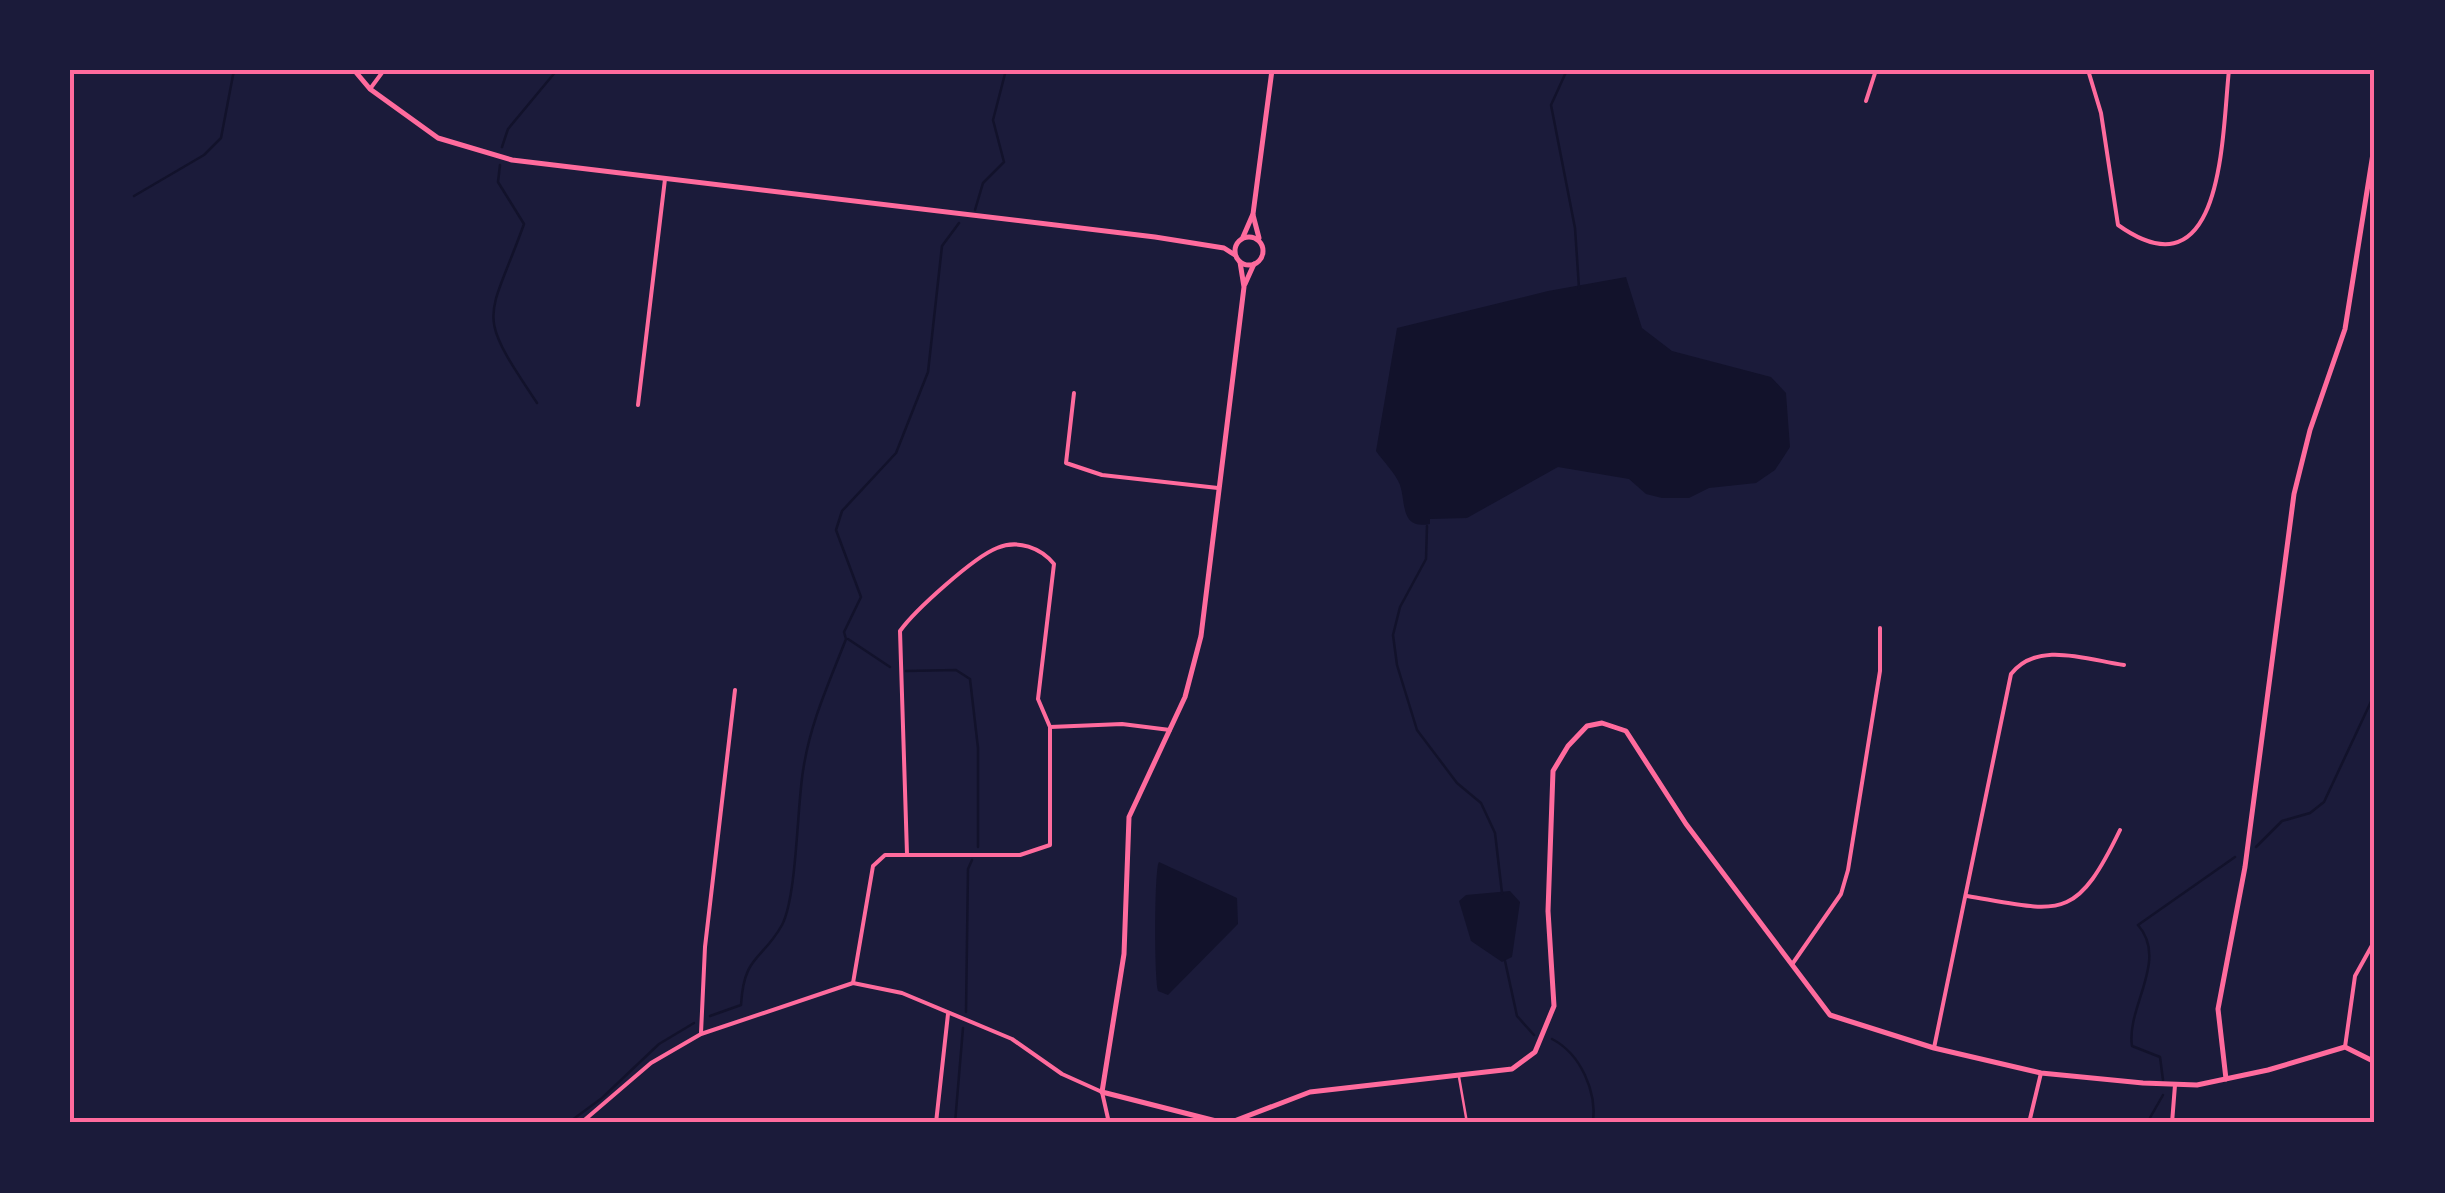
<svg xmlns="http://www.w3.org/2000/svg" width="2445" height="1193" font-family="Georgia,serif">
<rect width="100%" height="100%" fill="#1b1b3a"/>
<!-- water -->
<g fill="#12122b">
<path d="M 1626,277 L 1642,328 L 1672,351 L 1771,377 L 1786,393 L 1790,447 L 1775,470 L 1756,483 L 1709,488 L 1689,498 L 1662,498 L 1646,494 L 1629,479 L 1558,467 L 1467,518 L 1430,519 L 1430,524 C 1400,530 1406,503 1400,485 C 1396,474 1383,461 1376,451 L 1397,328 L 1548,291 Z"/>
<path d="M 1159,862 L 1237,898 L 1238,924 L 1168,995 L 1158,991 C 1154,981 1154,868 1159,862 Z"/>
<path d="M 1510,891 L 1520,902 L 1512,957 L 1502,962 L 1471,941 L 1459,901 L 1466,895 Z"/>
</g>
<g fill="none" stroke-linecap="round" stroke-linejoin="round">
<!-- stream -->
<g stroke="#12122b" stroke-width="2.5">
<path d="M 1567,70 L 1551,105 L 1575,228 L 1579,288"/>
<path d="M 502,147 L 508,129 L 557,70"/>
<path d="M 500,165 L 498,182 L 524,224 C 488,324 474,309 537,403"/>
<path d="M 134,196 L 204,155 L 221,138 L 234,70"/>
<path d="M 975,210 L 983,183 L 1004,162 L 993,120 L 1006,70"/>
<path d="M 1427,526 L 1426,559 L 1400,607 L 1393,635 L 1397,665 L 1417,730 L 1457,783 L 1481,803 L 1495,833 L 1502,893"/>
<path d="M 848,639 L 890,667"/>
<path d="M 906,671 L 956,670 L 970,679 L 978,748 L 978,847"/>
<path d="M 2256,847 L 2282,821 L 2310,813 L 2324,802 L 2375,693"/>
<path d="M 1505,961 L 1517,1016 L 1534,1035"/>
<path d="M 966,1012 L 968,869 L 972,860"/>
<path d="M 710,1016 L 741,1005 C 744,954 762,961 782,925 C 797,896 797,807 803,771 C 810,723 829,683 846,639 L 844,632 L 861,597 L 836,530 L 842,511 L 896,453 L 928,372 L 942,246 L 959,223"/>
<path d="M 1552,1039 C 1581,1054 1597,1092 1593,1123"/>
<path d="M 2163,1080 L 2160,1057 L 2132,1046 C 2126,1007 2169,960 2138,925 L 2235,857"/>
<path d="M 568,1123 L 602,1098 L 659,1044 L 694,1023"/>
<path d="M 955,1123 L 963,1028"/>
<path d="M 2147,1123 L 2163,1095"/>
</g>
<!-- service -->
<path stroke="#ff6b9d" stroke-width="2.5" d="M 1459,1077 L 1467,1123"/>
<!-- minor -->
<g stroke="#ff6b9d" stroke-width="4">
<path d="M 2088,70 L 2101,113 L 2118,225 C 2225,301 2222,131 2229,70"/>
<path d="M 370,89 L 384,70"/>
<path d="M 1866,101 L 1876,70"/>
<path d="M 1074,393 L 1066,463 L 1102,475 L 1218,488"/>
<path d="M 638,405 L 665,179"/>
<path d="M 1050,727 L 1122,724 L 1170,730"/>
<path d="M 1967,896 C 2061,912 2075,923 2120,830"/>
<path d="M 1793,963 L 1841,894 L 1848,870 L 1880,671 L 1880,628"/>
<path d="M 853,983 L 873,866 L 885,855 L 1020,855 L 1050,845 L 1050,727 L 1038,699 L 1054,564 C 1041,548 1018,539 997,548 C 974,557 915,610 900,631 L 907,854"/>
<path d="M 701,1033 L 705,947 L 735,690"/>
<path d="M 2345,1047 L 2355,976 L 2375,940"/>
<path d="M 1934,1048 L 2011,674 C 2037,640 2088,660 2124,665"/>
<path d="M 581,1123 L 651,1063 L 701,1034 L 853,983 L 902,993 L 1012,1039 L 1062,1074 L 1102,1092 L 1109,1123"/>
<path d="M 936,1123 L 948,1014"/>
<path d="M 2029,1123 L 2041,1073"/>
<path d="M 2172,1123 L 2175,1085"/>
</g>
<!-- tertiary -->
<g stroke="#ff6b9d" stroke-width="5">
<path d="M 354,70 L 370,89 L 438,138 L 512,160 L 1155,237 L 1224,248 L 1235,255"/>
<path d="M 1253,215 L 1259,238"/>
<circle cx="1249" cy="251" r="14"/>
<path d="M 1243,237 L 1253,214 L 1272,70"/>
<path d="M 1245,284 L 1254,264"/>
<path d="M 2226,1079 L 2218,1009 L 2245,867 L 2294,494 L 2310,430 L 2345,329 L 2375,141"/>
<path d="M 1224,1123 L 1102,1092 L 1124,954 L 1129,817 L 1185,697 L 1201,636 L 1244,287 L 1240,262"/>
<path d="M 1229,1123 L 1310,1092 L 1512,1069 L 1535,1052 L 1554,1006 L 1548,911 L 1553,771 L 1568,746 L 1587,726 L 1602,723 L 1626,731 L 1686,824 L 1830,1015 L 1934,1048 L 2041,1073 L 2143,1083 L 2197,1085 L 2268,1070 L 2345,1047 L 2375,1062"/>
</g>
</g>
<!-- border -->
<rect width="2445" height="1193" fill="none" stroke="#1b1b3a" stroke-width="145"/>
<rect x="72" y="72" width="2300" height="1048" fill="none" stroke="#ff6b9d" stroke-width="4"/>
</svg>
